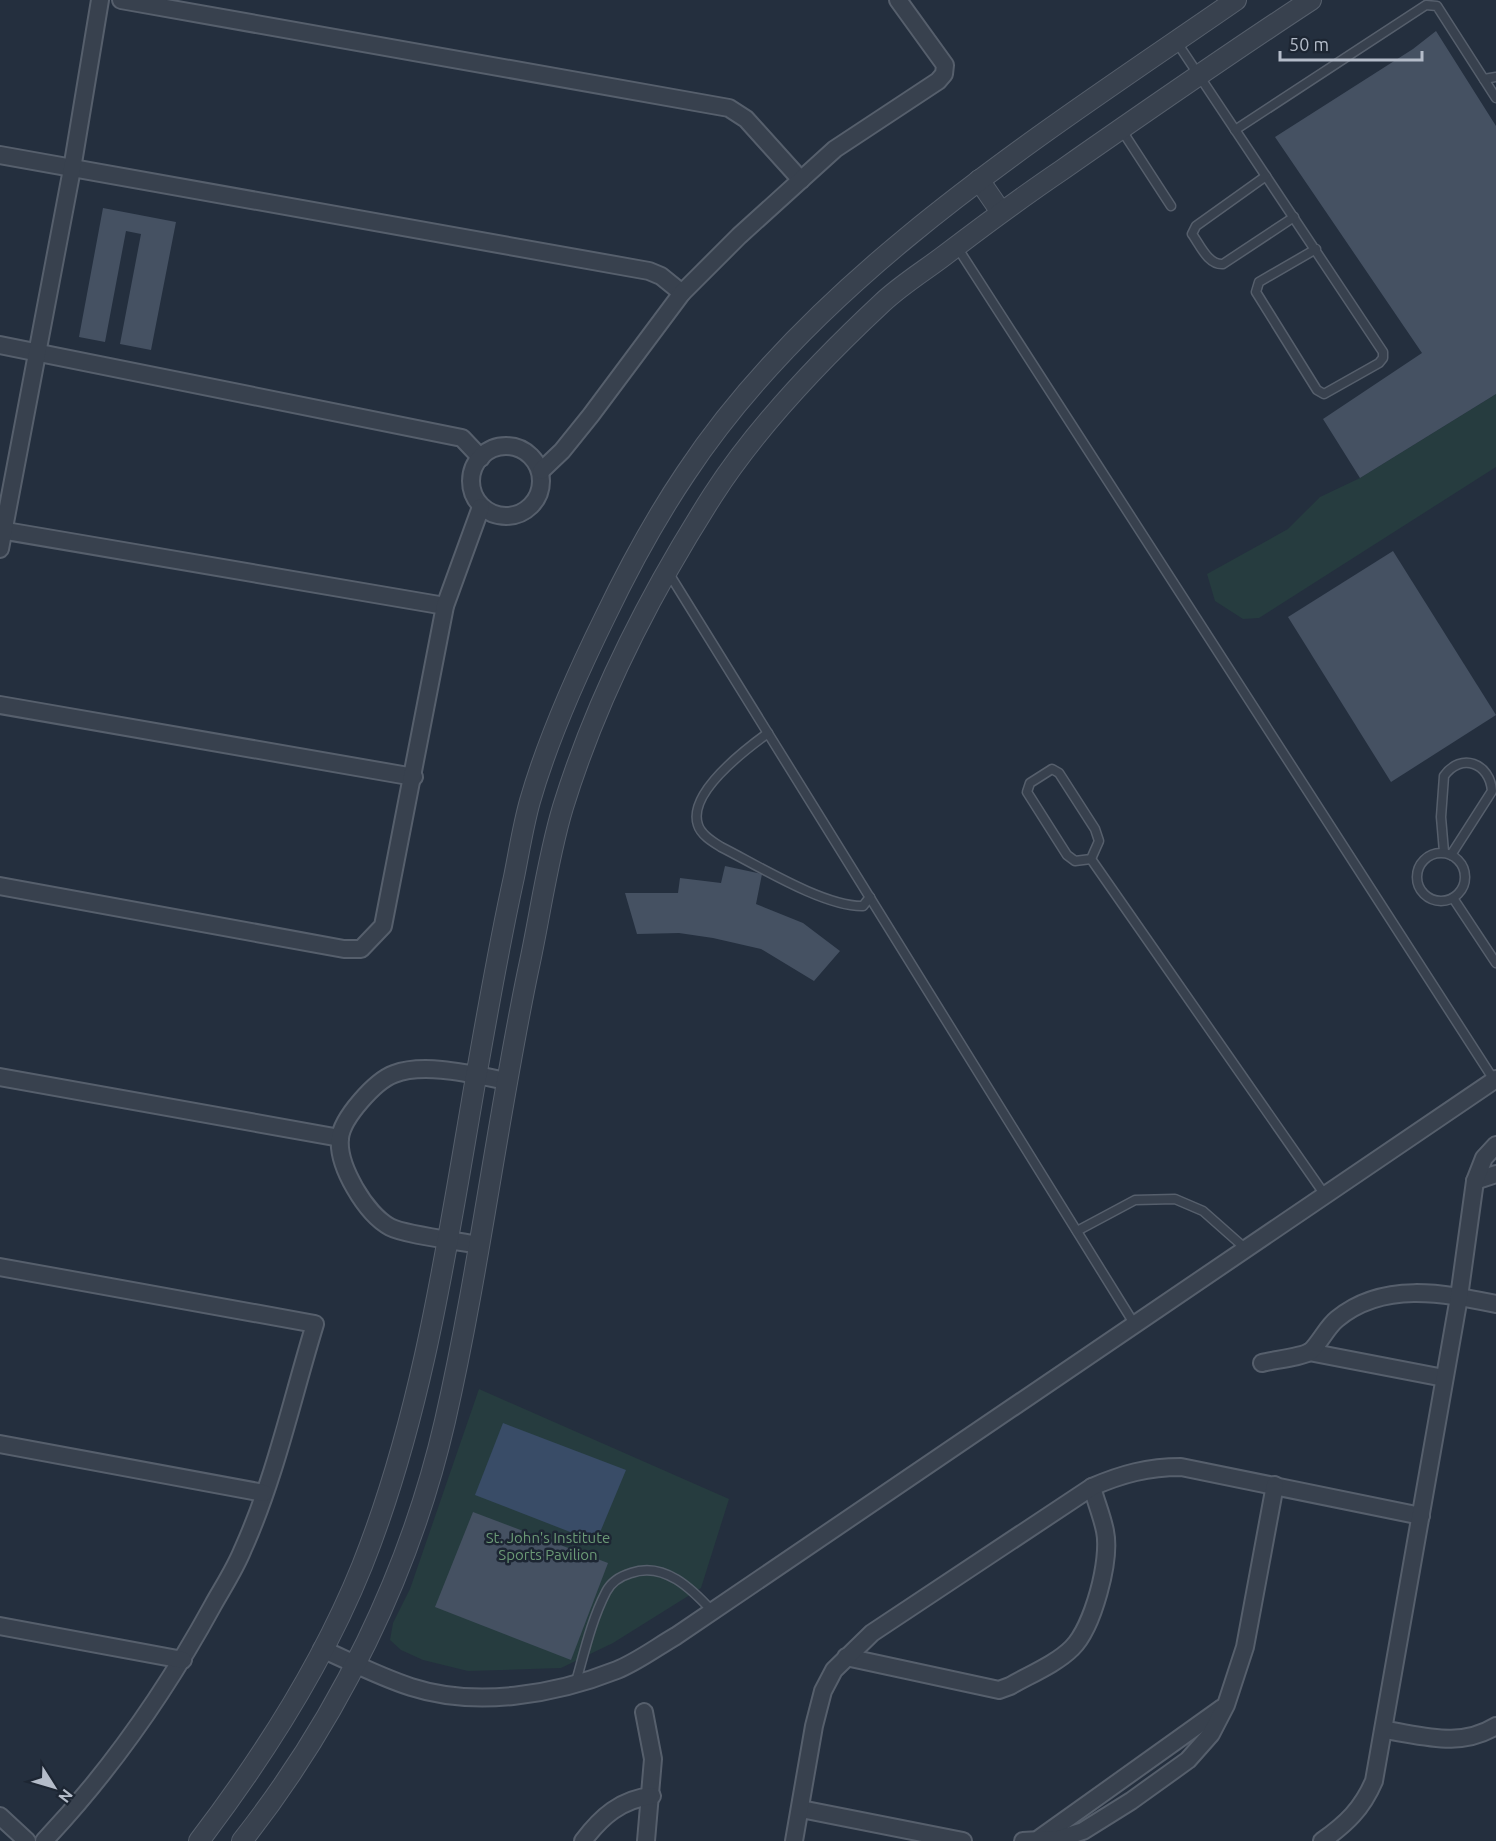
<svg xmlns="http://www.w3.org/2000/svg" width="1496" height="1841" font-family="Ubuntu,sans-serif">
<rect width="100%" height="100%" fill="#242f3e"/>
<!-- green -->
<g fill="#263c3f">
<path d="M 1496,394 L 1496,467 L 1259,618 L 1243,619 L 1215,601 L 1207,574 L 1288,529 L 1320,497 L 1360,478 Z"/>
<path d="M 479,1389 L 729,1499 L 701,1588 L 613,1643 L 561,1668 L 468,1671 L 423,1660 L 401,1650 L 390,1640 L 393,1623 L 410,1589 Z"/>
</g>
<!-- water -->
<path fill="#394c67" d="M 503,1423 L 626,1470 L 596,1542 L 475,1495 Z"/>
<!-- building -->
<g fill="#455162">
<path d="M 1436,31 L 1496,126 L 1496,394 L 1360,478 L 1323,419 L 1422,353 L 1275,137 L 1413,49 Z"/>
<path d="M 103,208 L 176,222 L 151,350 L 120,344 L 141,234 L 126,231 L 105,342 L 79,337 Z"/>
<path d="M 1393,551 L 1496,715 L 1391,782 L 1288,617 Z"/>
<path d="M 725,866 L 762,874 L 756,904 L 803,923 L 840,951 L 814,981 L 761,949 L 713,938 L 679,933 L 637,934 L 625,893 L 678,893 L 680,878 L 721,883 Z"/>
<path d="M 473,1512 L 608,1563 L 571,1660 L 435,1607 Z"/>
</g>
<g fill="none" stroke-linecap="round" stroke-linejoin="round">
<!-- service casing -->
<g stroke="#565f6c" stroke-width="11">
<g id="service">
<path d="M 1176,41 L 1383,352 L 1383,358 L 1379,363 L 1324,394 L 1317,390 L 1256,292 L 1259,282 L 1316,249"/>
<path d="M 1484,79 L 1496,77"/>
<path d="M 1121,129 L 1171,206"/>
<path d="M 1235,130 L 1426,5 L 1437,6 L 1496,98"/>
<path d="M 1266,176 L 1196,226 L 1192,234 C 1200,245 1208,265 1223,264 L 1294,217"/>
<path d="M 957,247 L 1494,1080"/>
<path d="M 668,572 L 1135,1325"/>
<path d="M 768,733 C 746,749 687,793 698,825 C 701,835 713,842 721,847 C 757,865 824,907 863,906 L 870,897"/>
<path d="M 1052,769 L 1059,773 L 1095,829 L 1099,841 L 1091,859 L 1075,861 L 1067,855 L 1027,792 L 1030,783 Z"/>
<path d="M 1444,852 L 1441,817 L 1444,776 C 1461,752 1490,763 1492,791 L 1451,855"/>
<circle cx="1441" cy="877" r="24"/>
<path d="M 1091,859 L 1325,1195"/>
<path d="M 1453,898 L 1496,963"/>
<path d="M 1077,1231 L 1135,1200 L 1175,1199 L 1203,1211 L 1246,1249"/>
<path d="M 575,1685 C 584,1654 591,1621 606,1592 C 611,1582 621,1576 631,1573 C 664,1561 692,1589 713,1612"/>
</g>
</g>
<!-- minor casing -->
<g stroke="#565f6c" stroke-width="20">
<g id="minor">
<path d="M 121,0 L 729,108 L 746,119 L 801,180"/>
<path d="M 0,155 L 649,271 L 661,276 L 682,293"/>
<path d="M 0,345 L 462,438 L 481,458"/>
<circle cx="506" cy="481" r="35"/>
<path d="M 541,471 L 562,451 L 591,415 L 682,293 L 739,236 L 835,149 L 938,81 L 944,74 L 945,65 L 898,0"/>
<path d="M 0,530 L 445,606"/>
<path d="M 0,549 L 72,169 L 100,0"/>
<path d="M 0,705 L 414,777"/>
<path d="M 0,886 L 344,949 L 361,949 L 383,926 L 445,606 L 481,507"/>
<path d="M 0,1077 L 340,1138"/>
<path d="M 1475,1181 L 1496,1174"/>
<path d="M 479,1245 C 459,1241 405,1235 390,1227 C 366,1214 337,1166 340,1138 C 342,1118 375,1081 394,1074 C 425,1062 475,1075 507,1081"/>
<path d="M 0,1267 L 315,1324 C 292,1399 275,1478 243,1549 C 235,1569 223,1587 213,1605 C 166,1691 111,1770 44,1841"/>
<path d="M 1309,1352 L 1444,1378"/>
<path d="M 1262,1363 C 1273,1360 1303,1357 1311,1351 C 1321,1341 1327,1327 1337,1319 C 1383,1281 1443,1293 1496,1304"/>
<path d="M 0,1444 L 264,1493"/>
<path d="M 0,1626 L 183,1660"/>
<path d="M 322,1649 C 351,1662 380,1677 411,1687 C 476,1708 554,1695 617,1670 C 637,1662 657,1647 676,1636 L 1496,1079"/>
<path d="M 846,1657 L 999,1690 L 1010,1686 C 1029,1675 1056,1664 1072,1648 C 1093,1627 1111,1560 1105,1531 C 1102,1516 1096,1502 1092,1487"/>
<path d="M 644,1712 L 653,1759 L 646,1841"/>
<path d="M 1385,1730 C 1425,1736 1460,1748 1496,1726"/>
<path d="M 801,1809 L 963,1841"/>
<path d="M 0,1816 L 27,1841"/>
<path d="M 1040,1838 L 1222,1708"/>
<path d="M 583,1841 C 601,1817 621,1799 652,1796"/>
<path d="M 794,1841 L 814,1726 L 823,1691 L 834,1670 L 872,1633 L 1092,1487 C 1122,1474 1148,1467 1181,1467 L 1421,1516"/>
<path d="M 1023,1841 L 1058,1839 L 1083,1831 L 1131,1801 L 1188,1760 L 1211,1734 L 1226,1705 L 1245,1647 L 1275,1485"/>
<path d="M 1322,1841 C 1346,1824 1362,1809 1374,1781 L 1459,1297 L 1475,1181 L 1484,1158 L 1496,1145"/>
</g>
</g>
<!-- tertiary casing -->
<g stroke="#565f6c" stroke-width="22">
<g id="tertiary">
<path d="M 979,180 L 1001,212"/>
<path d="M 199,1841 C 263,1757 322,1665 362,1566 C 423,1413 447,1245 475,1083 C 487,1014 499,945 514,877 C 519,852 523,826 530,801 C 548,738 576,676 605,617 C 629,567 655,519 686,473 C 817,275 1044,133 1236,0"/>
<path d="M 242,1841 C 338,1719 410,1573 445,1421 C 479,1272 497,1120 528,971 C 540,917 547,860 563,807 C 597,697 651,592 713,495 C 758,425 822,359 882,303 C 901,285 924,271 945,255 C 983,226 1022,197 1062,170 C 1145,112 1227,55 1311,0"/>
</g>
</g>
<!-- service -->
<use href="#service" stroke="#38414e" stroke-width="8"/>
<!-- minor -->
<use href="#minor" stroke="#38414e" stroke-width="16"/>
<!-- tertiary -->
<use href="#tertiary" stroke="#38414e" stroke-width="20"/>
</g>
<g text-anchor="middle" stroke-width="5" stroke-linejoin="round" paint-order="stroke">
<!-- park labels -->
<g font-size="15" fill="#6b9a76" stroke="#1d2633">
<text x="548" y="1543">St. John's Institute<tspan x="548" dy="17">Sports Pavilion</tspan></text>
</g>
</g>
<!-- north arrow -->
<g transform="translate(54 1787) rotate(127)" stroke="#1d2633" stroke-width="4.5" paint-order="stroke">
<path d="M0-4.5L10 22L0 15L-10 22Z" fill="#b4bcc9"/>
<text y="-9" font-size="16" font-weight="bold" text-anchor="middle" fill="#b4bcc9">N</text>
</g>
<!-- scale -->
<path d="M1280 51v9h142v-9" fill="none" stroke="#b4bcc9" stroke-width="3"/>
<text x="1289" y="51" font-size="18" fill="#b4bcc9" stroke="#1d2633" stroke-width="4.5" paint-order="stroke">50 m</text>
</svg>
